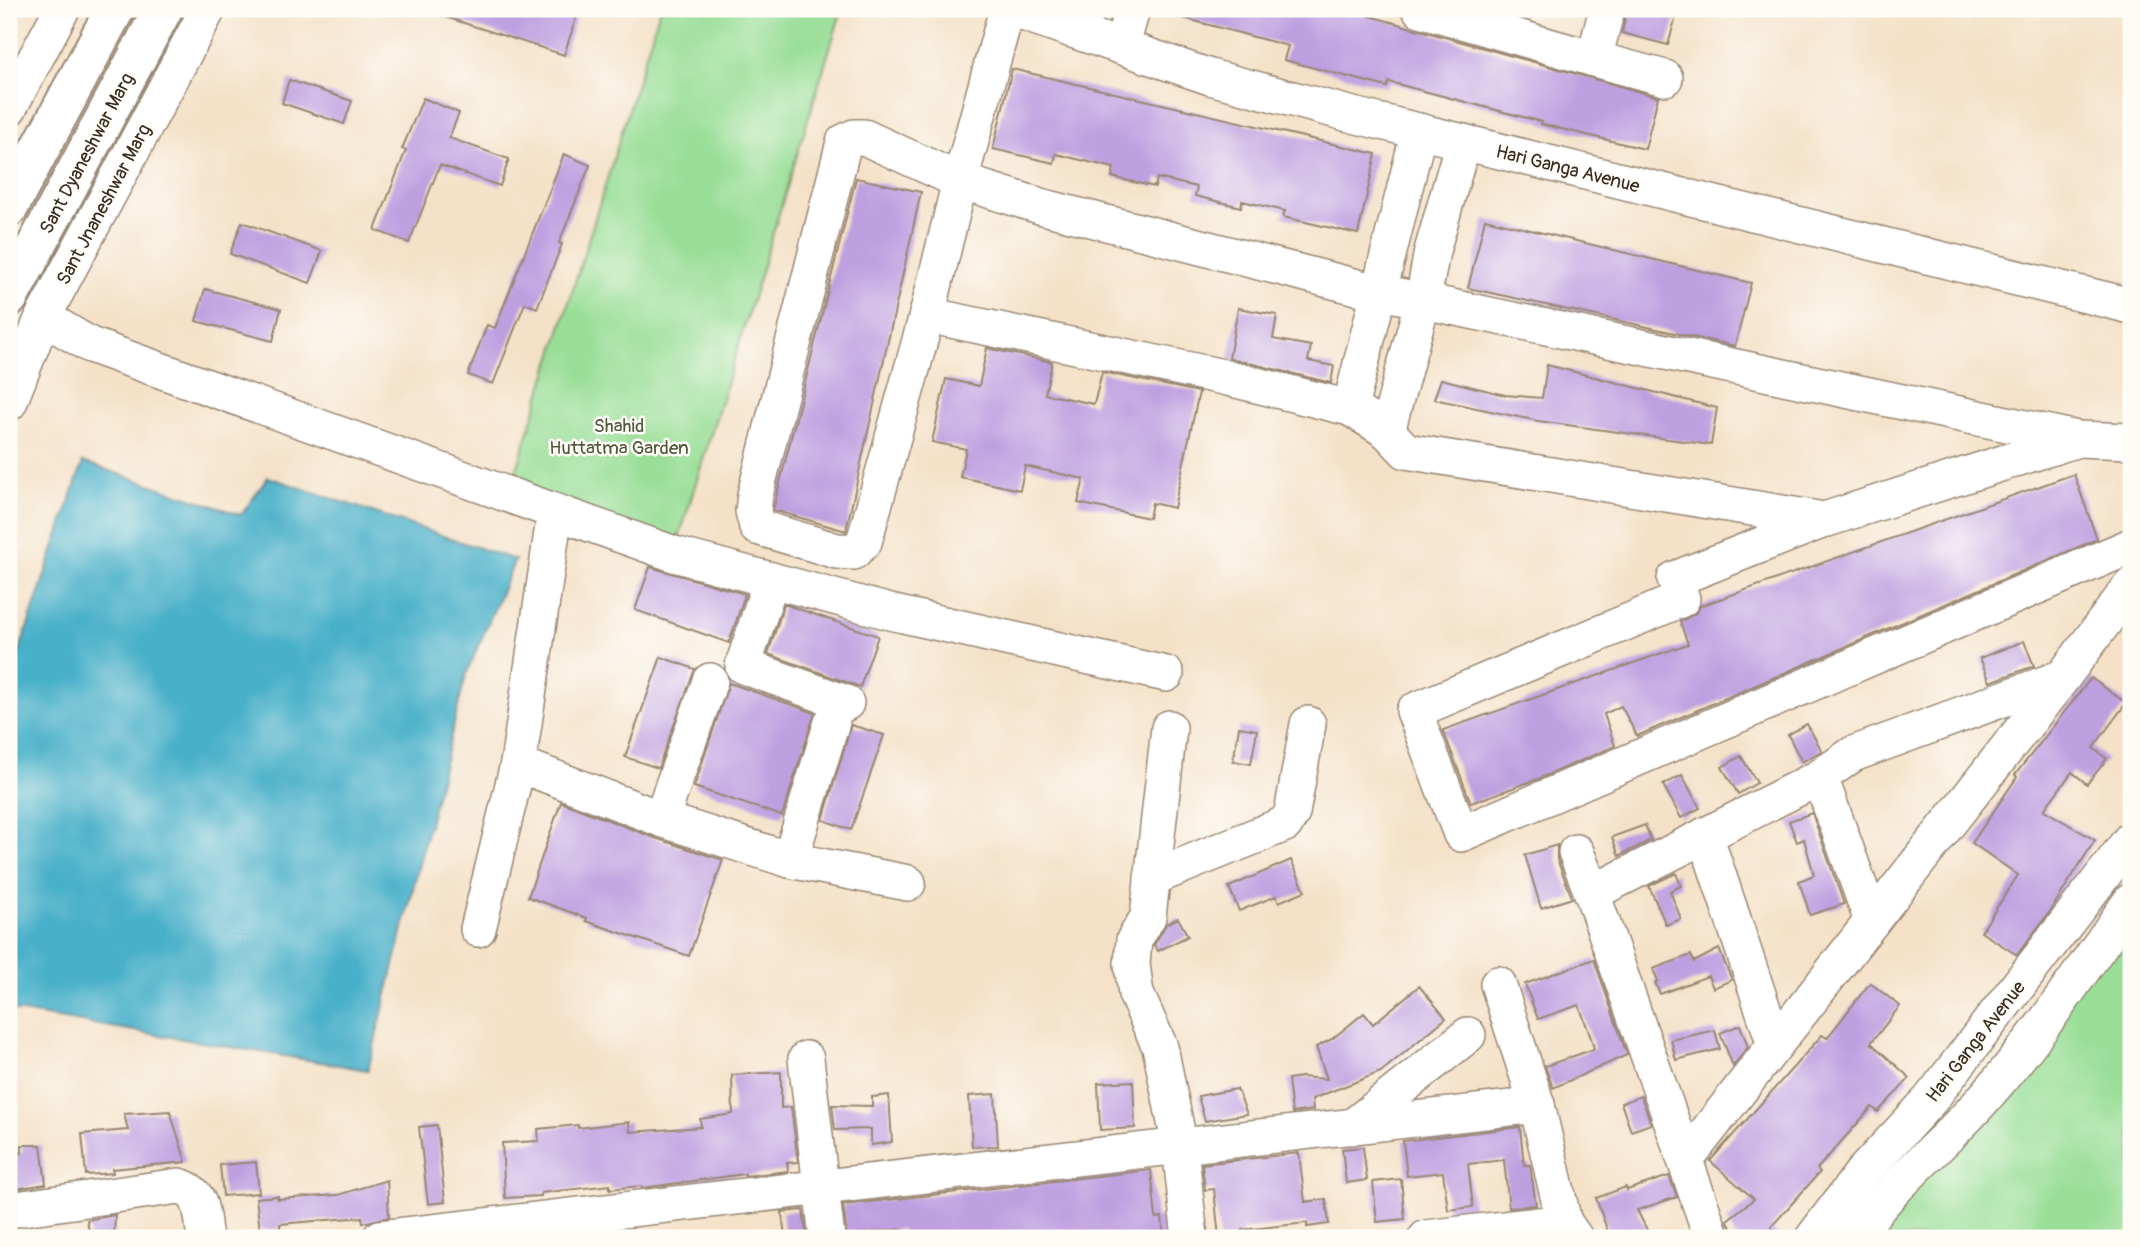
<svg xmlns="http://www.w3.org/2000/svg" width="2140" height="1247" font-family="Pangolin,sans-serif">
<rect width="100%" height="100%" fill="#fdfcf7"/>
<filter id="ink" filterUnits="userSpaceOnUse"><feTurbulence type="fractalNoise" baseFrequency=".0143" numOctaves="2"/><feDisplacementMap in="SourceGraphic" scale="14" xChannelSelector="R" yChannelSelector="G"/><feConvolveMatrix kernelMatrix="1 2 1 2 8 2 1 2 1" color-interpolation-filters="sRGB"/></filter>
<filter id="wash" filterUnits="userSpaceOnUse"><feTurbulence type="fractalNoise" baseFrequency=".00686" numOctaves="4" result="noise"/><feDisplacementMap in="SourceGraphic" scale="28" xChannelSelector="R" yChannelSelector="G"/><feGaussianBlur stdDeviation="1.57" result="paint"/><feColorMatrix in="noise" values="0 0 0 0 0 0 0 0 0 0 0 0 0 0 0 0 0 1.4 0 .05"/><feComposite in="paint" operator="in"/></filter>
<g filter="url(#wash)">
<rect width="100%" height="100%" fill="#f4e1c7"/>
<!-- green -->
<g fill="#99de97" stroke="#6a845a" stroke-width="2">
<path d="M 660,9 L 842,9 L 674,554 L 509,495 Z"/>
<path d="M 2131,913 L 2131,1238 L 1866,1238 Z"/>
</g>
<!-- water -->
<path fill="#4ab0c9" stroke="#426d74" stroke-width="2" d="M 83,462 L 241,515 L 268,477 L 515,560 L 466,675 L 368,1070 L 9,1010 L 9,682 Z"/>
<g id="blocks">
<!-- building -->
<g fill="#be9fe0">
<path d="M 434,9 L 579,9 L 564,55 L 433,13 Z"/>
<path d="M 1173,9 L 1345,9 L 1658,97 L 1645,149 L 1541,124 L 1542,122 L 1389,82 L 1387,87 L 1284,60 L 1288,46 L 1172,15 Z"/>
<path d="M 1627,9 L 1678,9 L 1668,45 L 1622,33 Z"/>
<path d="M 1012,69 L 1376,154 L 1358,234 L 1283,217 L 1285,211 L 1242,201 L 1241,207 L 1195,196 L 1197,187 L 1157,178 L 1155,187 L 1112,177 L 1114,168 L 1056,154 L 1054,163 L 993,149 Z"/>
<path d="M 289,80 L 352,101 L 344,124 L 282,103 Z"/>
<path d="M 423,98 L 459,113 L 449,138 L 509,159 L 500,186 L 440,165 L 409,243 L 375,230 L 406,150 L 402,149 Z"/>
<path d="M 564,154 L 590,165 L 559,243 L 562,244 L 537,308 L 525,303 L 493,384 L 468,375 L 487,325 L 495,328 Z"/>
<path d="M 856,178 L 921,192 L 846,531 L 773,510 Z"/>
<path d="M 1485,219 L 1751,283 L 1735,346 L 1468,288 Z"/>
<path d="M 242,222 L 322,251 L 310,283 L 230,254 Z"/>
<path d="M 205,289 L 281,309 L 273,341 L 196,321 Z"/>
<path d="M 1238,308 L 1277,315 L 1273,339 L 1311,346 L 1308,361 L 1334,366 L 1331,383 L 1229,358 Z"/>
<path d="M 987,348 L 1052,362 L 1045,394 L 1094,404 L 1102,372 L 1199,392 L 1174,508 L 1152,503 L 1149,518 L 1078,503 L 1084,479 L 1025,466 L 1020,490 L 960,477 L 966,449 L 932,442 L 946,379 L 979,386 Z"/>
<path d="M 1547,365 L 1717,408 L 1711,445 L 1538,421 L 1434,399 L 1441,379 L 1505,395 L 1542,398 Z"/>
<path d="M 2074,474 L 2097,539 L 1637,736 L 1621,706 L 1604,714 L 1615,746 L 1538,779 L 1471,803 L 1443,730 L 1688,644 L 1680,622 L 1697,612 L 1700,606 Z"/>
<path d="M 650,567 L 745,594 L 729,643 L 635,610 Z"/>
<path d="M 784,604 L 878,636 L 860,687 L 768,654 Z"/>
<path d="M 2024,641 L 2034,666 L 1990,682 L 1980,658 Z"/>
<path d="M 661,657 L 695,669 L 658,768 L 625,757 Z"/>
<path d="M 2091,678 L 2126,703 L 2093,748 L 2107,759 L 2087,784 L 2072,772 L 2044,810 L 2095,840 L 2051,910 L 2017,955 L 1981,932 L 2018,875 L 1972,843 L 2017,777 L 2015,775 Z"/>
<path d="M 729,683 L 815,713 L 782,816 L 694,787 Z"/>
<path d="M 1807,724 L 1822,751 L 1802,762 L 1788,735 Z"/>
<path d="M 851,725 L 884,735 L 851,830 L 823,820 Z"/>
<path d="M 1239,727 L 1257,730 L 1251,764 L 1233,761 Z"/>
<path d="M 1741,756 L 1757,783 L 1738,794 L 1722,767 Z"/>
<path d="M 1682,775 L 1700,808 L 1681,818 L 1663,785 Z"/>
<path d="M 561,802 L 655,838 L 723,860 L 689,956 L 586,921 L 587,918 L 528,897 Z"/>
<path d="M 1812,813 L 1844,904 L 1810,915 L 1799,881 L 1814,875 L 1804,839 L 1797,842 L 1789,821 Z"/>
<path d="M 1645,825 L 1651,840 L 1619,856 L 1612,837 Z"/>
<path d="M 1557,845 L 1557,859 L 1572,898 L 1541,908 L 1525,855 Z"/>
<path d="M 1291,860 L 1305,891 L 1279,902 L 1276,896 L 1239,911 L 1229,887 Z"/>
<path d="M 1676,873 L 1681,886 L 1670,891 L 1681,919 L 1666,925 L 1649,886 Z"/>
<path d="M 1178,918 L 1188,936 L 1158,951 L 1154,945 L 1166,924 Z"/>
<path d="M 1719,949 L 1732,980 L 1713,988 L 1708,976 L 1660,994 L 1655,982 L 1658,981 L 1653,969 L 1691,955 L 1694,962 Z"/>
<path d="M 1594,959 L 1627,1055 L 1553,1088 L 1545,1066 L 1594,1049 L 1592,1041 L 1579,1005 L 1538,1019 L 1525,984 Z"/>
<path d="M 1870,983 L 1900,1006 L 1871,1043 L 1910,1078 L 1878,1112 L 1872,1107 L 1817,1169 L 1820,1172 L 1771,1227 L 1780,1238 L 1736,1238 L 1727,1220 L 1754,1199 L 1710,1161 L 1822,1035 L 1827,1038 Z"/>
<path d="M 1419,986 L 1446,1018 L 1381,1072 L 1312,1099 L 1313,1110 L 1292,1113 L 1288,1079 L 1301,1077 L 1327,1079 L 1316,1047 L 1332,1039 L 1364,1013 L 1373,1024 Z"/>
<path d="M 1740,1025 L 1748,1047 L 1733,1066 L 1720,1033 Z"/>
<path d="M 1715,1030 L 1720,1049 L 1676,1060 L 1671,1040 Z"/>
<path d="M 781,1072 L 781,1108 L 791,1107 L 798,1162 L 787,1163 L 788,1171 L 745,1176 L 745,1174 L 642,1188 L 641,1186 L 610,1189 L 610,1185 L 541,1193 L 541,1196 L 505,1198 L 502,1143 L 539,1141 L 538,1129 L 578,1125 L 578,1128 L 629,1122 L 630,1132 L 701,1127 L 700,1119 L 733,1114 L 732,1075 Z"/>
<path d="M 1133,1081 L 1135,1128 L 1100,1130 L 1098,1083 Z"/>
<path d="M 1237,1089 L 1247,1114 L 1205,1121 L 1198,1096 Z"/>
<path d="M 995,1094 L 998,1146 L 972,1147 L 969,1096 Z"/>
<path d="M 889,1095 L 892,1142 L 871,1145 L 871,1129 L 835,1130 L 832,1105 L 872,1106 L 872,1097 Z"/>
<path d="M 1641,1096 L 1651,1124 L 1631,1131 L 1621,1103 Z"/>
<path d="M 170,1111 L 186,1162 L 112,1169 L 113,1173 L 86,1175 L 82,1134 L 128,1130 L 124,1114 Z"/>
<path d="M 437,1125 L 445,1202 L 428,1204 L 419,1127 Z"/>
<path d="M 1520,1127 L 1524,1165 L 1530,1165 L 1536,1205 L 1509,1208 L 1504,1160 L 1468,1164 L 1473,1207 L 1448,1210 L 1443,1172 L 1407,1176 L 1403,1141 Z"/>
<path d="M 22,1145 L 41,1145 L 46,1184 L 9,1190 L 9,1154 L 22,1153 Z"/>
<path d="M 1363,1147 L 1367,1180 L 1346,1183 L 1342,1149 Z"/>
<path d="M 1299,1153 L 1305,1202 L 1326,1199 L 1329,1224 L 1307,1227 L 1307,1223 L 1242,1230 L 1243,1238 L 1219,1238 L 1214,1189 L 1205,1190 L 1202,1164 Z"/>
<path d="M 256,1162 L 259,1193 L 223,1196 L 220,1165 Z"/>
<path d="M 1151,1170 L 1156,1218 L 1162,1217 L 1164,1238 L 903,1238 L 902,1229 L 847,1235 L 843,1205 Z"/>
<path d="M 1669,1176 L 1677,1197 L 1637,1210 L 1651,1238 L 1610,1238 L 1596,1198 L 1626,1187 L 1627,1190 Z"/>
<path d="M 1401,1179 L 1405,1219 L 1377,1222 L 1373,1182 Z"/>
<path d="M 387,1180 L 389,1217 L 363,1223 L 362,1217 L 280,1224 L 280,1229 L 260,1230 L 256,1198 L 278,1196 L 278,1199 L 338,1195 Z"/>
<path d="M 803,1210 L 807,1238 L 785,1238 L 782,1212 Z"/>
<path d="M 115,1215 L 114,1238 L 90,1238 L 87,1220 Z"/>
</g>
</g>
</g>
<g filter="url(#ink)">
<use href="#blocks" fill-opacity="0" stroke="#988672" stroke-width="2"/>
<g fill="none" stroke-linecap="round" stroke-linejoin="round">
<!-- minor casing -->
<g stroke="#988672" stroke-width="38">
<g id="minor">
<path d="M 1007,9 L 960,181 L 864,137 L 854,137 L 844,142 L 755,495 L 753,511 L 757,527 L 837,551 L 853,552 L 864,542 L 927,315 L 960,181 L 1040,206 L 1357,287 L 2078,439 L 2131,441"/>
<path d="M 1011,9 L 1210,77 L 1353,115 L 2131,306"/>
<path d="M 1420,9 L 1594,59 L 1607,9"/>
<path d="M 1122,46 L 1132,9"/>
<path d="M 1594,59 L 1665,78"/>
<path d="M 9,108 L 62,9"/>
<path d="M 1463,142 L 1432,251 L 1423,300 L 1387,431 L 1406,451 L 1824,520 L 2075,440"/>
<path d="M 927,315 L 1228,378 L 1350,408 L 1387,431"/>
<path d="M 43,317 L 90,345 L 674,554 L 890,612 L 1166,674"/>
<path d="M 9,403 L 43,317 L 208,9"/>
<path d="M 1350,408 L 1419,131"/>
<path d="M 1824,520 L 1675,579 L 1682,599 L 1414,711 L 1461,834 L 2131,546"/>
<path d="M 771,580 L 743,666 L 846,703"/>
<path d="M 1169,728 L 1148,917 L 1134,940 L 1132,964 L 1136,994 L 1160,1047 L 1180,1147 L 1190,1238"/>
<path d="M 518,764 L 661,819 L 790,860 L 908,883"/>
<path d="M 1820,777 L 1872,921"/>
<path d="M 661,819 L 710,681"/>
<path d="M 1705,835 L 1775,1045"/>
<path d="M 1576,852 L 1592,893 L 1712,1238"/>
<path d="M 790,860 L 832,722"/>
<path d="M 1152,878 L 1285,824 L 1292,813 L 1308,724"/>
<path d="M 1592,893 L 1820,777 L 1853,754 L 2063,677"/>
<path d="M 478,929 L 518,764 L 555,512"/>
<path d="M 1498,984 L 1537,1105 L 1564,1222 L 1575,1238"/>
<path d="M 806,1059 L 827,1238"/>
<path d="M 1352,1127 L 1468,1035"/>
<path d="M 1685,1160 L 2063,677 L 2131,586"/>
<path d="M 9,1210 L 179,1186 C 204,1193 201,1215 205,1238"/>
<path d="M 380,1238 L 1537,1105"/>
<path d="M 1426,1238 L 1564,1222"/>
<path d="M 1813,1238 L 1862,1173 L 1930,1100 L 2131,839"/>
<path d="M 1855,1238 C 1888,1188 1938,1149 1978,1105 C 2035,1042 2082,970 2131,901"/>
</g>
</g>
<!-- major casing -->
<g stroke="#988672" stroke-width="42">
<g id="major">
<path d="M 9,207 L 115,9"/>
<path d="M 9,297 L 163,9"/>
</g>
</g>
<!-- minor -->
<use href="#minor" stroke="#fff" stroke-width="35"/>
<!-- major -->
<use href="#major" stroke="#fff" stroke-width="38"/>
</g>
</g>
<g text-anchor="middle" stroke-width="5" stroke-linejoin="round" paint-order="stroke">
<!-- street labels -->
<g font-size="19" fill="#3b2a1e" stroke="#fdfcf7">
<text transform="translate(86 153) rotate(-62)" y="7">Sant Dyaneshwar Marg</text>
<text transform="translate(1568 168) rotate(14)" y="7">Hari Ganga Avenue</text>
<text transform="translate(103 204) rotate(-62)" y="7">Sant Jnaneshwar Marg</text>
<text transform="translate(1975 1041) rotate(-52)" y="7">Hari Ganga Avenue</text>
</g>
<!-- park labels -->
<g font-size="19" fill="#52573c" stroke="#fdfcf7">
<text x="619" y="432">Shahid<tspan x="619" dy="22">Huttatma Garden</tspan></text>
</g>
</g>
<!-- margin -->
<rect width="2140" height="1247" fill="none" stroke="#fdfcf7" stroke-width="35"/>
</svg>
